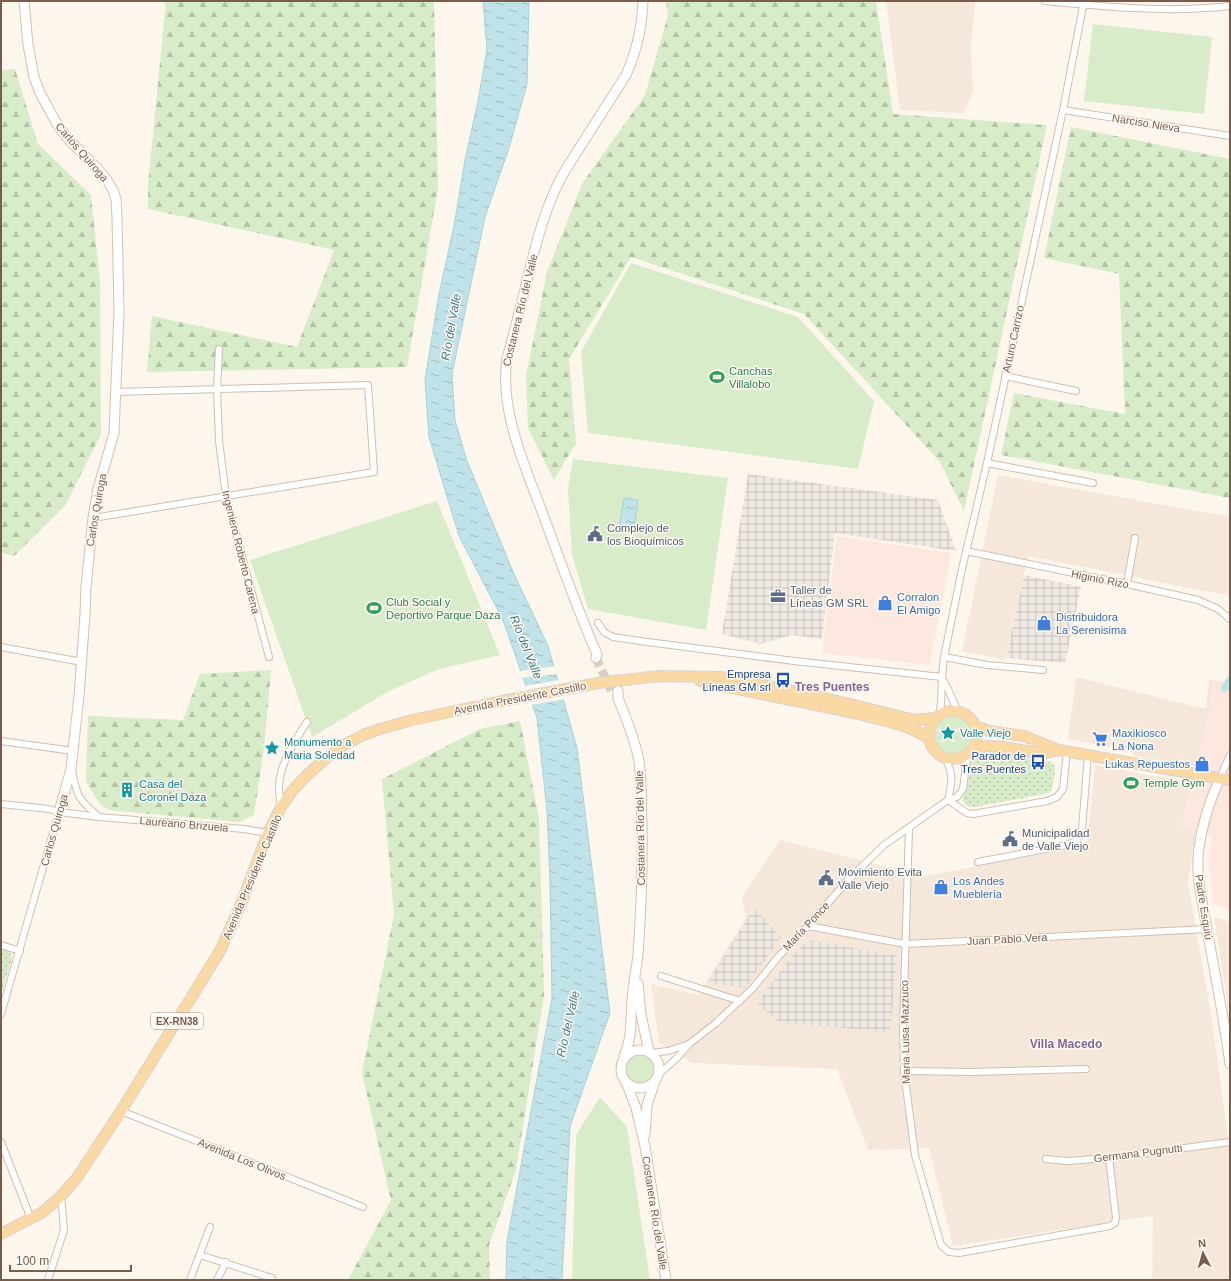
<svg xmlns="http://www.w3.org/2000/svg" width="1231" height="1281" font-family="Arial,sans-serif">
<defs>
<pattern id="industrial-grid" width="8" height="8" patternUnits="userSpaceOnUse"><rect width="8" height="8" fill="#efe9e4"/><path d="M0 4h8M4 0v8" fill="none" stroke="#c7c0bb"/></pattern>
<pattern id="forest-firs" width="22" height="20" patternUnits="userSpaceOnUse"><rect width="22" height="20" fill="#d8ecc9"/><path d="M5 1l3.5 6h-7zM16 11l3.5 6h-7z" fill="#b4c2a5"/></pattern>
<pattern id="park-dots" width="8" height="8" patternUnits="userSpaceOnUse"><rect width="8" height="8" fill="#d8ecc9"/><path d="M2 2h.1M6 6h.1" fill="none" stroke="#b4c2a5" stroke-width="1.8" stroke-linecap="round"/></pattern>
<pattern id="water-ripples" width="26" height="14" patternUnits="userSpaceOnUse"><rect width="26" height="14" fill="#bfe3e8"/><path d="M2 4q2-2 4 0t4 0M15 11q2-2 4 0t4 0" fill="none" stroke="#a0bbbe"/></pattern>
</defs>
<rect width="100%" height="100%" fill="#fdf6ec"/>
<!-- residential -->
<g fill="#f5e8da">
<path d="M 886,1 L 975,1 L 971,46 L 973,91 L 964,113 L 900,110 Z"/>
<path d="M 998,475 L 1230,517 L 1230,596 L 1028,556 L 1005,660 L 962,651 Z"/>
<path d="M 1076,677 L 1206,709 L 1209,680 L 1230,683 L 1230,773 L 1135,756 L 1130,751 L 1068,739 Z"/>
<path d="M 1095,765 L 1204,785 L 1206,792 L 1195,838 L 1188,882 L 1212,1021 L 1230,1152 L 1230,1280 L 1152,1280 L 1153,1216 L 953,1246 L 929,1148 L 868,1150 L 837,1069 L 692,1063 L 659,1043 L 651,984 L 698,995 L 746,918 L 742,897 L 780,840 L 924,876 L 1087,846 Z"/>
<path d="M 1214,917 L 1230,922 L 1230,1018 Z"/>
</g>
<!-- commercial -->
<g fill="#fde8e0">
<path d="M 837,536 L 951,553 L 930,665 L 822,653 Z"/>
<path d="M 1212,683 L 1230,685 L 1230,910 L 1213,904 L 1208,859 L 1212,836 L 1180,829 L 1209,710 Z"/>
</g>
<!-- industrial -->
<g fill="url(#industrial-grid)">
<path d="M 748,474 L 938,500 L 956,551 L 835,533 L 822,639 L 792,635 L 761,644 L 722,634 Z"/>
<path d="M 1024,575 L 1081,587 L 1065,663 L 1006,658 Z"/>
<path d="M 754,908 L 781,937 L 745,988 L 708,982 Z"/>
<path d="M 810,940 L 897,956 L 890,1032 L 778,1022 L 757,1003 L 794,953 Z"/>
</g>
<!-- grass -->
<g fill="#d8ecc9">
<path d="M 1093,24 L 1212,37 L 1204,114 L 1084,101 Z"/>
<path d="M 631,263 L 798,317 L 874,401 L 858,469 L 588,433 L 581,352 Z"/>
<path d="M 573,459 L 728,478 L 706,630 L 588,609 L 572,554 L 568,489 Z"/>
<path d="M 437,501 L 500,655 L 439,669 L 387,692 L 312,737 L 250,560 Z"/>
<circle cx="953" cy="735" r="18"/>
<circle cx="640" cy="1069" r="16"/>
<path d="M 600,1097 L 627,1127 L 650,1280 L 572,1280 L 576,1135 Z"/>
</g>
<!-- forest -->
<g fill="url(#forest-firs)">
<path d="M 166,1 L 434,1 L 438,188 L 407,367 L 147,372 L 152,316 L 297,347 L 334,250 L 148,209 L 148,185 Z"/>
<path d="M 666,1 L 876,1 L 893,114 L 1047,125 L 964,511 L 940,462 L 804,314 L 631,257 L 569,359 L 576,443 L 554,480 L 528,428 L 526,376 L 547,272 L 582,184 L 645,95 L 668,15 Z"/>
<path d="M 15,69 L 38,144 L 91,195 L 100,282 L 101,434 L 65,506 L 14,556 L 1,553 L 1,70 Z"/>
<path d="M 1071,127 L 1230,159 L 1230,498 L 1001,455 L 1014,393 L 1125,414 L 1119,274 L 1044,258 Z"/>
<path d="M 271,670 L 264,749 L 254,815 L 239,822 L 108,810 L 99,803 L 86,781 L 88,716 L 183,720 L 200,674 Z"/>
<path d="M 520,721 L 539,818 L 544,995 L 516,1170 L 489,1245 L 490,1280 L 348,1280 L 391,1200 L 362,1073 L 394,914 L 382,779 L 480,729 Z"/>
</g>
<!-- park -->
<g fill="url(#park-dots)">
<path d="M 984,748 L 1017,752 L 1025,758 L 1050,762 L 1054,765 L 1055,771 L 1052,790 L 1049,793 L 975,807 C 971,807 967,807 964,803 C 960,798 966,793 967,788 C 971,778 967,767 972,757 C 974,752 979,750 984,748 Z"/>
<path d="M 1,949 C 8,951 12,952 12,959 L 1,995 Z"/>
</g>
<!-- water -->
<g fill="url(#water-ripples)" stroke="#a5d3da">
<path d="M 483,1 L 529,1 L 527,84 L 509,148 L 485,217 L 452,374 L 455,420 L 467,461 L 514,574 L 548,646 L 577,748 L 610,1013 L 570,1126 L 562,1280 L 506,1280 L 507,1241 L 552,998 L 550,880 L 547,811 L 537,718 L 503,620 L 459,536 L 429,437 L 425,380 L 439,294 L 454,226 L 465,160 L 478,101 L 487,50 Z"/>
<path d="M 624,498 L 638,500 L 634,529 L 619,527 Z"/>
</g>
<!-- pier -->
<g fill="#fdf6ec">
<path d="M 556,666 L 558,674 L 521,678 L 519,671 Z"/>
<path d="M 560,680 L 565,699 L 531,705 L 524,686 Z"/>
</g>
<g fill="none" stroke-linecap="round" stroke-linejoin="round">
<!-- canal -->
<path stroke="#bfe3e8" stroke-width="8" d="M 1225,688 L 1230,680"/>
<!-- secondary-tunnel -->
<path stroke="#dcd0c4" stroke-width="9" stroke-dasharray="9 4.5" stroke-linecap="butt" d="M 596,658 L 613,694"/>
<!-- street casing -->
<g stroke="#d1beb0" stroke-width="8">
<g id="street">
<path d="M 1045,1 C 1107,7 1169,13 1230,6"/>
<path d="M 1063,110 L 1230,136"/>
<path d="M 219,349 L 217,389 L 219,441 L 226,496 L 269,657"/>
<path d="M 1005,376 L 1076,391"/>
<path d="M 987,463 L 1093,483"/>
<path d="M 93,518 L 374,472 L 368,385 L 116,392"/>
<path d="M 966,551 L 1127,584 L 1198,600 L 1218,609 L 1230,619"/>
<path d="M 1127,584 L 1135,538"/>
<path d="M 598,623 L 604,632 L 613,637 L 640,641 L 794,661 L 942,677"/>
<path d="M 1,647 L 82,662"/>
<path d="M 944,657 L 987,665 L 1043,670"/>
<path d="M 942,678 L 948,689 L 958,712"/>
<path d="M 939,716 L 941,704 L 942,677 L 944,657 L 962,569 L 987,463 L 1063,110 L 1084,1"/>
<path d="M 1,741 L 73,751"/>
<path d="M 945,757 C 954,777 952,780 948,800"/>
<path d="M 72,770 C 77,797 78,799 99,817"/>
<path d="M 1220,778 L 1230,755"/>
<path d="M 948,800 L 967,813 L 973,814 L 1047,801 L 1057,797 L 1063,789 L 1067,751"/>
<path d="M 1,804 L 49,809 L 59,812 L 99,817 L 244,829 L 268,833"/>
<path d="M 281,806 C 280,800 279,793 279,787 C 280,763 294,742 307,722"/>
<path d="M 909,828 L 903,1027 L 904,1071 L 915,1155 L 941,1245 L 949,1252 L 959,1253 L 1110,1226 L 1115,1223 L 1116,1218 L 1109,1158"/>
<path d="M 978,862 L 1062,846 C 1074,843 1079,841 1082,829 L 1088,755"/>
<path d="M 808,926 L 905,944 L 1207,929"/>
<path d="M 1,945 L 20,951"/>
<path d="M 661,976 L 740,1001"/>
<path d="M 1,1014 L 59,812"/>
<path d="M 651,1053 L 668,1051 L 689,1044"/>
<path d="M 904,1071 L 972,1072 L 1086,1069"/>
<path d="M 658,1075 L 678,1057 L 689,1044 L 716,1023 L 753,988 L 779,956 L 808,926 L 849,879 L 884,845 L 948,800 L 957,797 L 963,789 L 966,765 L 970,752"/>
<path d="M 121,1111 L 363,1207"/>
<path d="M 1,1142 L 31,1219"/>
<path d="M 1046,1159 L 1067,1161 L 1109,1158 L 1230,1142"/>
<path d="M 200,1255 L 272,1278"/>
<path d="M 48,1280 L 64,1230 L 61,1196"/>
<path d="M 190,1280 L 210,1227"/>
<path d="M 217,1280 L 226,1262"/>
</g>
</g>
<!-- secondary casing -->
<g stroke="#d6c0b0" stroke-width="11">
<g id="secondary">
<path d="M 24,1 L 28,45 L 34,77 L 40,93 L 57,124 L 69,140 L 97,168 L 107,180 L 113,190 L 116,199 L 117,217 L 119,311 L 114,433 L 98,489 L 93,518 L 86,587 L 85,614 L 79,696 L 71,769 L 59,812"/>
<path d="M 596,658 L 597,654 C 577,609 561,563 544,517 C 526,468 499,412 507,358 C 515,330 522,301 529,272 C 538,236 547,201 566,169 L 626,75 C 637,51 642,27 643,1"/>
<path d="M 618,691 L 618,698 C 626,718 635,739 639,761 C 642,781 641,802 642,822 C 643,866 641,910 638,955 C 636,970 633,985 632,1000 C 630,1021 633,1036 624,1056"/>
<path d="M 1220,778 C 1210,800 1202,824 1199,848 C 1195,873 1202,899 1206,923 C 1214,970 1224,1017 1230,1064"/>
<path d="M 638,983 L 641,1014 L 649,1052"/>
<circle cx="640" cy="1069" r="19"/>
<path d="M 626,1082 L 636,1108 L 645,1146 L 666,1280"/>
<path d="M 645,1135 L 647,1105 L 655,1081"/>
</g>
</g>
<!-- primary casing -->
<g stroke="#dad1cd" stroke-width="12">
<g id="primary">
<path d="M 700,681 C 752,693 806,702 858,714 C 880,720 912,725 929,739"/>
<circle cx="953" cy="735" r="24"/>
<path d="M 975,726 L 989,731 L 1024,736 L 1058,750 L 1230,780"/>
<path d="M 973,749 C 997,741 1018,752 1042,753 C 1047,753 1053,751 1058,750"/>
<path d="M 1,1234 L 43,1212 L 61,1196 L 76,1179 L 121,1111 L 220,951 L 241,904 L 268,833 L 281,807 L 292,791 L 306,776 L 324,760 L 344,745 L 363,735 L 380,729 L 412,720 L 502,701 L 598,683 L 659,676 L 720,677 L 808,694 L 915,720 L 936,718"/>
</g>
</g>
<!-- street -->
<use href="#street" stroke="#fff" stroke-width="6"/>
<!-- secondary -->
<use href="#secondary" stroke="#fff" stroke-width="9"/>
<!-- primary -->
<use href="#primary" stroke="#fbd9a5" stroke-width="10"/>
</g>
<!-- icons -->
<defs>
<g id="stadium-bare" transform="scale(1.2)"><path d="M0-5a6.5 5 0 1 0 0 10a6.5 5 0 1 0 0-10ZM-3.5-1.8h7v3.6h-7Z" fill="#2e9e5b" stroke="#fffaf3" stroke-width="2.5" paint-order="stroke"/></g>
<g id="civic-bare" transform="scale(1.2)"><path d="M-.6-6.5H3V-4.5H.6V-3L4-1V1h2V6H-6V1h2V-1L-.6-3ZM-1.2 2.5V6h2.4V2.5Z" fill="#5c6f8a" stroke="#fffaf3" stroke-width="2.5" paint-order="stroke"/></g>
<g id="office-bare" transform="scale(1.2)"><path d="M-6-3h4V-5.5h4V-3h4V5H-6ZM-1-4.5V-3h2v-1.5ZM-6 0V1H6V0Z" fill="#5c6f8a" stroke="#fffaf3" stroke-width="2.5" paint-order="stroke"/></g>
<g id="shop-bare" transform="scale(1.2)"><path d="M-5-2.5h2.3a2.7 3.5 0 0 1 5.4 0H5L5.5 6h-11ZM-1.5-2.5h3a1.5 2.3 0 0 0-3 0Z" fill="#3f7fe0" stroke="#fffaf3" stroke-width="2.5" paint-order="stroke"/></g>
<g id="bus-bare" transform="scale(1.2)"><path d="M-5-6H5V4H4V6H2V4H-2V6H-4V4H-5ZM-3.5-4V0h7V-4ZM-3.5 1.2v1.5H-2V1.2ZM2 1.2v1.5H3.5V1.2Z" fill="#1a4fb4" stroke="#fffaf3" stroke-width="2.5" paint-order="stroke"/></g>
<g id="sight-bare" transform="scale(1.2)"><path d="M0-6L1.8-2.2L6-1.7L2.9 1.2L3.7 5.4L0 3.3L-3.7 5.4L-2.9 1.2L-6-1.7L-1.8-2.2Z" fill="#0f9aa8" stroke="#fffaf3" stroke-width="2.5" paint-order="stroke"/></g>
<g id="supermarket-bare" transform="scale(1.2)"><path d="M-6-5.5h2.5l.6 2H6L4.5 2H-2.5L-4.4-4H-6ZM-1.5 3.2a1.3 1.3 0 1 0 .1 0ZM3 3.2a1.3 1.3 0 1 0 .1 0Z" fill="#3f7fe0" stroke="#fffaf3" stroke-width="2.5" paint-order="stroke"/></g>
<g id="building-bare" transform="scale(1.2)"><path d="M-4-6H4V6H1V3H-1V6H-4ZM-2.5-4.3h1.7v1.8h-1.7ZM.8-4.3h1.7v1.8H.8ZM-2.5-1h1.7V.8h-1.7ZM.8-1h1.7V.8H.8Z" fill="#0f9aa8" stroke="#fffaf3" stroke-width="2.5" paint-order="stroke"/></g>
</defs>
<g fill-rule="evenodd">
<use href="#stadium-bare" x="717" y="377"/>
<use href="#civic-bare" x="595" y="534"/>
<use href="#office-bare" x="778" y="596"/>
<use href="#shop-bare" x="885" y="603"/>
<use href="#stadium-bare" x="374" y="608"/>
<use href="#shop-bare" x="1044" y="623"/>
<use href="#bus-bare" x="783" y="680"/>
<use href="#sight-bare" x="948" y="733"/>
<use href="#supermarket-bare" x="1100" y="739"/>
<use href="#sight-bare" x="272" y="748"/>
<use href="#bus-bare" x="1038" y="762"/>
<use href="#shop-bare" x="1202" y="764"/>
<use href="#stadium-bare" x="1131" y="783"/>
<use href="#building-bare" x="127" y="790"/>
<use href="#civic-bare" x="1010" y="839"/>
<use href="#civic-bare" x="826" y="878"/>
<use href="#shop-bare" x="941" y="887"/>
</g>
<g text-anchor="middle" stroke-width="3" stroke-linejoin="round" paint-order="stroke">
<!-- shield labels -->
<rect fill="#fffaf3" stroke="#a28b7f" stroke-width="1" x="151" y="1013" width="52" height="16" rx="3"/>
<g font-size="10" font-weight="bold" fill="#7a5c4d">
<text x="177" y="1025">EX-RN38</text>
</g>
<!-- street labels -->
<g font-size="11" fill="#7a5c4d" stroke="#fffaf3">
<text transform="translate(1146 123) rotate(9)" y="4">Narciso Nieva</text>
<text transform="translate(82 152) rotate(49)" y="4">Carlos Quiroga</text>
<text transform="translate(520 310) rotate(-76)" y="4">Costanera Río del Valle</text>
<text transform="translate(1013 339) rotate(-78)" y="4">Arturo Carrizo</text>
<text transform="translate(96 510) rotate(-80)" y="4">Carlos Quiroga</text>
<text transform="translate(241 552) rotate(76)" y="4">Ingeniero Roberto Carena</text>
<text transform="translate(1100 579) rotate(11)" y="4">Higinio Rizo</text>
<text transform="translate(520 698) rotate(-11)" y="4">Avenida Presidente Castillo</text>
<text transform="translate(184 824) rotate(5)" y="4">Laureano Brizuela</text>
<text transform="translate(640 828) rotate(-91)" y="4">Costanera Río del Valle</text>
<text transform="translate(54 830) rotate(-74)" y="4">Carlos Quiroga</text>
<text transform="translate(252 877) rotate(-67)" y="4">Avenida Presidente Castillo</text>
<text transform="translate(1204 907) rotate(81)" y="4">Padre Esquiú</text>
<text transform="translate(806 926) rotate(-47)" y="4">María Ponce</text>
<text transform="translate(1007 939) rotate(-3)" y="4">Juan Pablo Vera</text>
<text transform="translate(905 1032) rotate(-91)" y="4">Maria Luisa Mazzuco</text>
<text transform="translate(1138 1153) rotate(-7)" y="4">Germana Pugnutti</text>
<text transform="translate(242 1159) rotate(22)" y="4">Avenida Los Olivos</text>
<text transform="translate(655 1213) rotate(81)" y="4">Costanera Río del Valle</text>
</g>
<!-- leisure labels -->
<g font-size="11" fill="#27864d" stroke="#fffaf3" text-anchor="start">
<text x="729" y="375">Canchas<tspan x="729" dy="13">Villalobo</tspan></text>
<text x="386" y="606">Club Social y<tspan x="386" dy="13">Deportivo Parque Daza</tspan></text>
<text x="1143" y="787">Temple Gym</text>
</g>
<!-- service labels -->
<g font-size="11" fill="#4e5e75" stroke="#fffaf3" text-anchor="start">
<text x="607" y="532">Complejo de<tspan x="607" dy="13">los Bioquímicos</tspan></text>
<text x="790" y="594">Taller de<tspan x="790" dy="13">Líneas GM SRL</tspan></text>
<text x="1022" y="837">Municipalidad<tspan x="1022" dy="13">de Valle Viejo</tspan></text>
<text x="838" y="876">Movimiento Evita<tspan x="838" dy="13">Valle Viejo</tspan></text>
</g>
<!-- shop labels -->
<g font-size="11" fill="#366cbe" stroke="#fffaf3" text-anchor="start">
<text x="897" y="601">Corralon<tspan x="897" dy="13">El Amigo</tspan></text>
<text x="1056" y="621">Distribuidora<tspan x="1056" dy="13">La Serenisima</tspan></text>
<text x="1112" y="737">Maxikiosco<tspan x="1112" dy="13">La Nona</tspan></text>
<text x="1190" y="768" text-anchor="end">Lukas Repuestos</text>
<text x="953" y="885">Los Andes<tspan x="953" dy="13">Mueblería</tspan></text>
</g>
<!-- transit labels -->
<g font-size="11" fill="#164399" stroke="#fffaf3" text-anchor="end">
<text x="771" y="678">Empresa<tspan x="771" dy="13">Líneas GM srl</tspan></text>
<text x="1026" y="760">Parador de<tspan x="1026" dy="13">Tres Puentes</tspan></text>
</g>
<!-- culture labels -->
<g font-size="11" fill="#0d838f" stroke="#fffaf3" text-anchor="start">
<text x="960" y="737">Valle Viejo</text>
<text x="284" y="746">Monumento a<tspan x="284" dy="13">Maria Soledad</tspan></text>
<text x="139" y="788">Casa del<tspan x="139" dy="13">Coronel Daza</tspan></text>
</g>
<!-- water labels -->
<g font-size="12" font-style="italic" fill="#437c86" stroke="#fffaf3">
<text transform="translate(451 327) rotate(-80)" y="4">Río del Valle</text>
<text transform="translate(526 647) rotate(68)" y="4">Río del Valle</text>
<text transform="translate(568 1024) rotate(-77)" y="4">Río del Valle</text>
</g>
<!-- neighbourhood labels -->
<g font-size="12" font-weight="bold" fill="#846695" stroke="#fffaf3">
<text x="832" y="691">Tres Puentes</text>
<text x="1066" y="1048">Villa Macedo</text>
</g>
</g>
<!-- border -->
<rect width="1231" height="1281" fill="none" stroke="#7a5c4d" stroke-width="4"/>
<!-- north arrow -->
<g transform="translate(1203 1253) rotate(354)" stroke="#fffaf3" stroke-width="3" paint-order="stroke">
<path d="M0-3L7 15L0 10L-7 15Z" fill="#7a5c4d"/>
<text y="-6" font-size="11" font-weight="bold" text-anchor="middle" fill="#7a5c4d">N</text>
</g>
<!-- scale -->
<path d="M10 1265v6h121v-6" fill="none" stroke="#7a5c4d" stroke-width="2"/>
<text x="16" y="1265" font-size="12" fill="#7a5c4d" stroke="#fffaf3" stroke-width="3" paint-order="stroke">100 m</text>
</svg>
